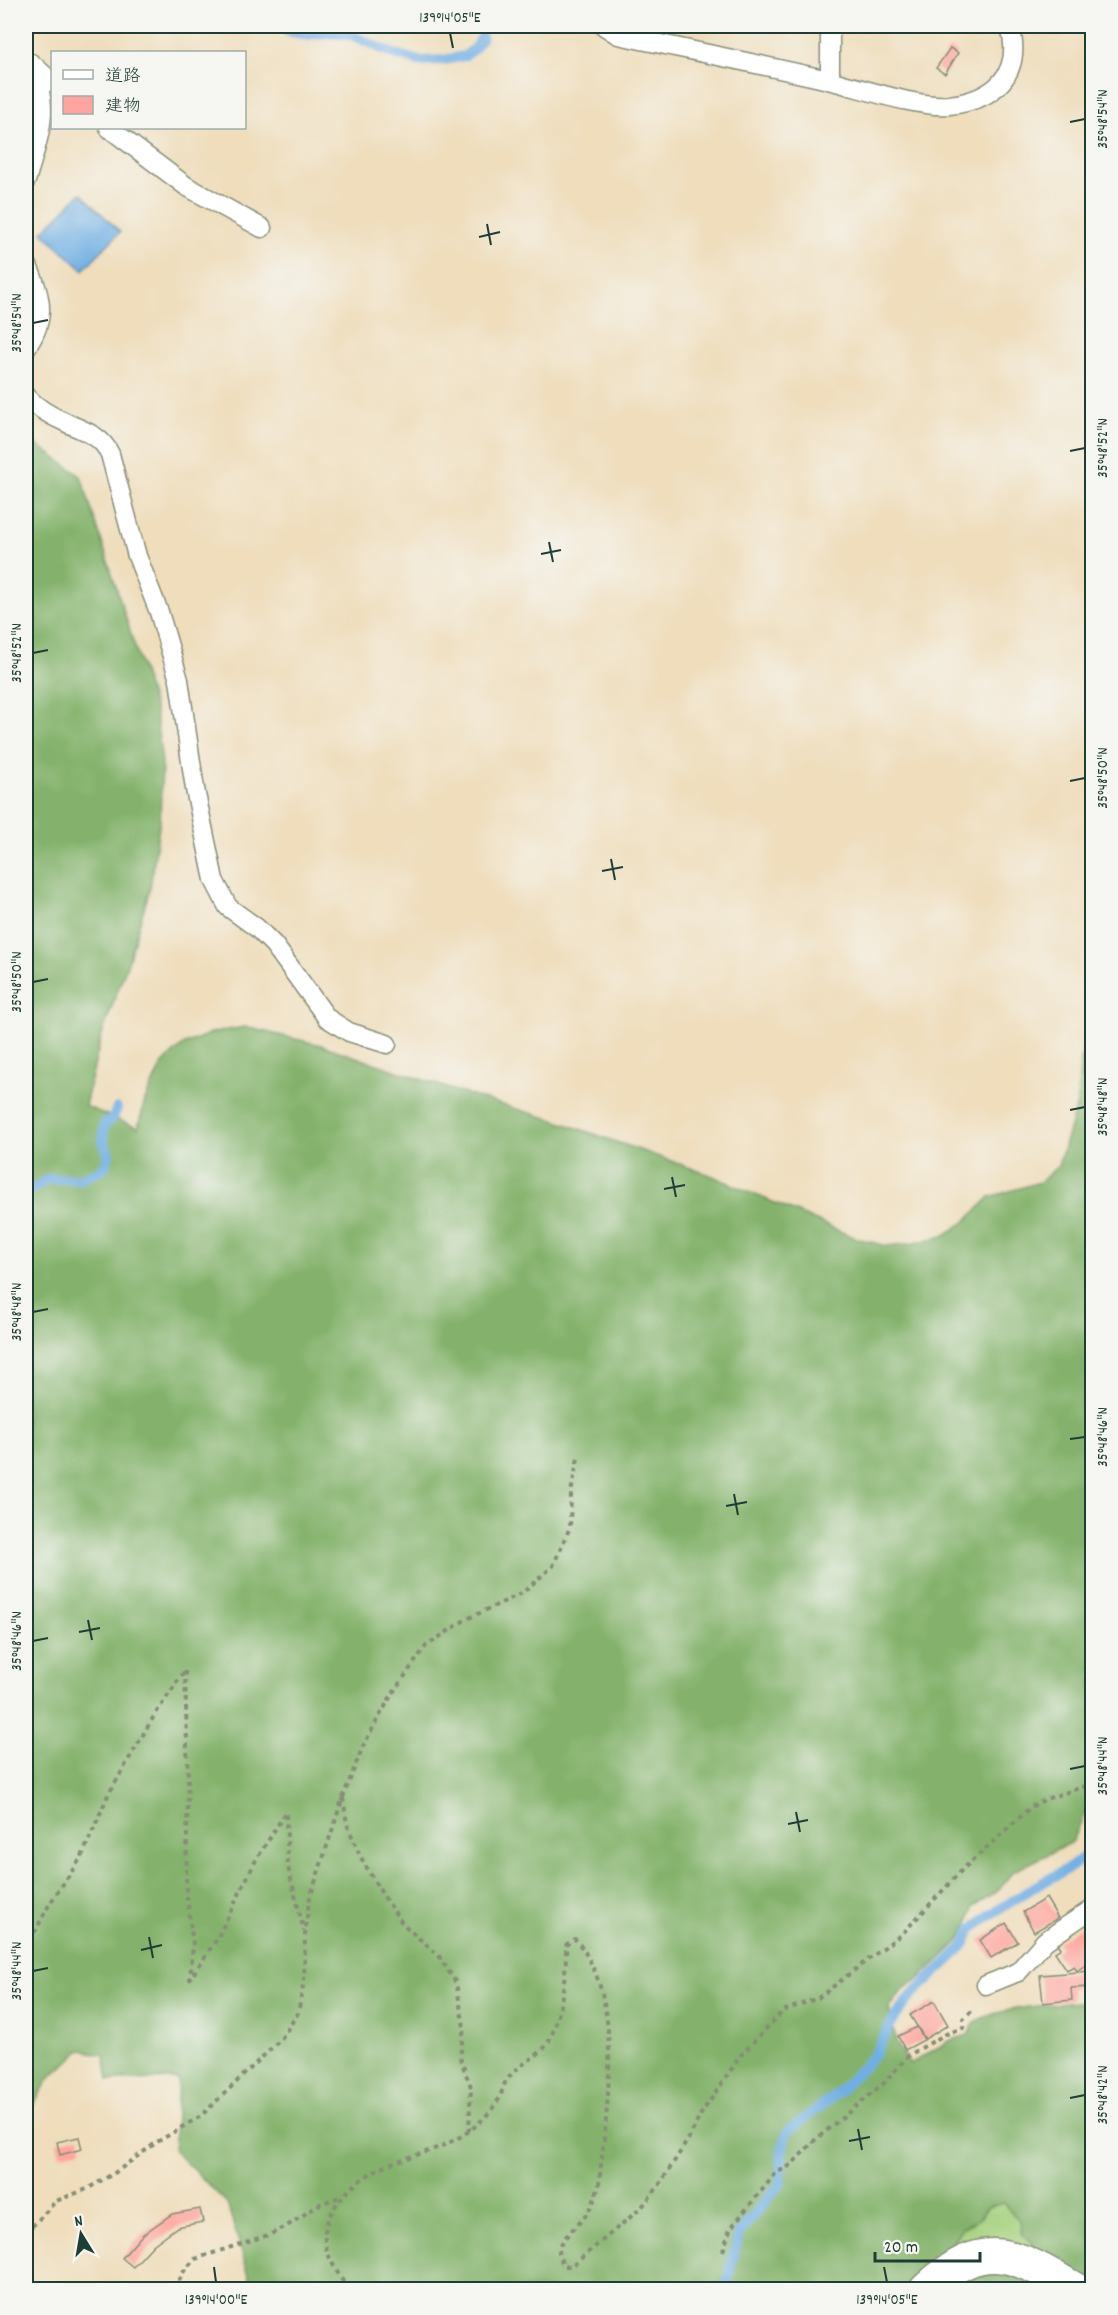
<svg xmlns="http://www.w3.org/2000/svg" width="1118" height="2315" font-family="Dekko,'Klee One',sans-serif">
<rect width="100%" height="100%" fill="#f6f6f2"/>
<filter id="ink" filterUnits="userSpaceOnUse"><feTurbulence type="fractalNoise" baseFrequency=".0167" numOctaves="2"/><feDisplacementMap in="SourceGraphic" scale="12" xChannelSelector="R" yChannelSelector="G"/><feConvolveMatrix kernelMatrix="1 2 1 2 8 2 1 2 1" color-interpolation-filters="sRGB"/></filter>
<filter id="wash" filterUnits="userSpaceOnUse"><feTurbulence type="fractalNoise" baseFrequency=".008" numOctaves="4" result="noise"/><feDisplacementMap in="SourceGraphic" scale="24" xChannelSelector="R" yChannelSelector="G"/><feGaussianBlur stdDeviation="1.35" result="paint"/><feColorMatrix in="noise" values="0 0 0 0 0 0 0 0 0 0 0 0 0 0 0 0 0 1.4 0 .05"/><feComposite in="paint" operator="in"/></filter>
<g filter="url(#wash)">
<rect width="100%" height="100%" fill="#efddbb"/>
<!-- green -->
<path fill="#a5d07d" stroke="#628658" stroke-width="1.5" d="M 1003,2203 L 1020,2221 L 1022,2235 L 1031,2242 L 1039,2254 L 944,2256 L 962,2228 L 980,2218 L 987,2207 Z"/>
<!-- forest -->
<g fill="#84b26c" stroke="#527850" stroke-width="1.5">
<path d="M 26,437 L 81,476 L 155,710 L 162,762 L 160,820 L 150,888 L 128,962 L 101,1037 L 85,1106 L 138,1128 L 145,1100 L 162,1064 L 183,1045 L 211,1033 L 245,1027 L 321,1045 L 462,1093 L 551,1119 L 708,1174 L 853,1237 L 886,1246 L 915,1243 L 943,1236 L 965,1222 L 990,1197 L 1040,1182 L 1058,1166 L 1077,1104 L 1080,1066 L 1092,991 L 1092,1799 L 1071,1843 L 1012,1872 L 999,1890 L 974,1906 L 969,1923 L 958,1942 L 919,1979 L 903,1989 L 889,2009 L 897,2044 L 910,2064 L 949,2041 L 968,2035 C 970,2031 972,2026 975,2023 C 992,2007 1068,2003 1092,2001 L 1092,2287 L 1039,2254 L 1031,2242 L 1022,2235 L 1020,2221 L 1003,2203 L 987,2207 L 980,2218 L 962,2228 L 944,2256 L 914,2281 L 909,2289 L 253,2289 L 227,2203 L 174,2151 L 178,2079 L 108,2080 L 104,2055 L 81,2050 L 50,2077 L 32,2107 L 26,2111 Z"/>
<path d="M 999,2269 L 1055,2290 L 948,2290 L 956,2282 Z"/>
</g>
<!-- water -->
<path fill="#71afe3" stroke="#48768c" stroke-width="1.5" d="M 81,193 L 120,232 L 83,270 L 42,232 Z"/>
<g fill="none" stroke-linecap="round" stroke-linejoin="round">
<!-- stream -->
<g stroke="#71afe3" stroke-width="10">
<path d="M 286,31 L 307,35 L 325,33 L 351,35 L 391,53 L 419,61 L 444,60 L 465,56 L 475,48 L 482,37"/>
<path d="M 26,1193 L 48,1179 L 81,1179 L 105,1167 L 109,1154 L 103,1142 L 104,1124 L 113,1118 L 117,1108"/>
<path d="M 725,2290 L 739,2233 L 780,2184 L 782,2151 L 787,2132 L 838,2093 L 874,2055 L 893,2020 L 914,1993 L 963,1947 L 971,1930 L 990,1915 L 1036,1886 L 1071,1867 L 1086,1855 L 1092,1853"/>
</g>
</g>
<g id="blocks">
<!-- building -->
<g fill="#fea69e">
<path d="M 950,48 L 958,53 L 945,74 L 936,68 Z"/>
<path d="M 1046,1898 L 1058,1918 L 1034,1932 L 1023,1912 Z"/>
<path d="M 1092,1919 L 1092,1960 L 1077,1971 L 1074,1966 L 1067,1970 L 1055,1952 L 1061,1948 L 1057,1942 Z"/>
<path d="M 1006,1923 L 1018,1942 L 991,1958 L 980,1940 Z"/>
<path d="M 1092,1971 L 1092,1987 L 1071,1988 L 1072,2000 L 1043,2003 L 1040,1975 Z"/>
<path d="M 934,2001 L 948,2025 L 925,2039 L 910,2015 Z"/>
<path d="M 917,2027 L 924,2040 L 905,2050 L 898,2036 Z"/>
<path d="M 79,2137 L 82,2149 L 60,2155 L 57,2142 Z"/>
<path d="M 200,2209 L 203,2222 L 177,2227 L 153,2245 L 133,2267 L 122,2258 L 142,2235 L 172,2214 Z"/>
</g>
</g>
</g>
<g filter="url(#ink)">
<use href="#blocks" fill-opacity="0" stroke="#878d78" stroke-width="1.5"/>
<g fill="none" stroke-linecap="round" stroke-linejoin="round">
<!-- lane casing -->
<g stroke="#878d78" stroke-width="21">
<g id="lane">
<path d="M 604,26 L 618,35 C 688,50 759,64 828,80 C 861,88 918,108 949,105 C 995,100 1023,74 1010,26"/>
<path d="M 830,26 L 830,80"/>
<path d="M 26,61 C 55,102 38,138 26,181"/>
<path d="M 31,63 L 52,82"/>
<path d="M 109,128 L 186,186 L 262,228"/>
<path d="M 26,261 C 40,294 49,316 26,348"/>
<path d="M 26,396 C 36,407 51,416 65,422 C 83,431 100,434 110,454 L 137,556 L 159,612 L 179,680 L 195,789 L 214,880 L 228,907 L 257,928 L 274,945 L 327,1018 L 349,1032 L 387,1044"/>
<path d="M 986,1985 L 1018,1972 L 1045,1941 L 1092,1909"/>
</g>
</g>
<!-- street casing -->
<g stroke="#878d78" stroke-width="36">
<path id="street" d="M 926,2290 C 984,2235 1015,2254 1076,2290"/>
</g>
<!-- path -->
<g stroke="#878d78" stroke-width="4" stroke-dasharray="4.5 4.5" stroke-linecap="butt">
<path d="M 185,1671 L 188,1779 L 186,1889 L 193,1945 L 190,1979 L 217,1939 L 256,1860 L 286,1812 L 288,1867 L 304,1931"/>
<path d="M 343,1798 L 347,1824 L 360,1856 L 382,1894 L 402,1923 L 439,1956 L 456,1983 L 464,2027 L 460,2058 L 471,2087 L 469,2131"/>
<path d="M 26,1949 L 49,1905 L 82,1856 L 108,1795 L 154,1716 L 184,1672"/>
<path d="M 26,2233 L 56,2201 L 87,2189 L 116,2172 L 157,2142 L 201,2116 L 281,2039 L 298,2013 L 304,1981 L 305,1934 L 309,1901 L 343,1797 L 363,1746 L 392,1694 L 426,1646 L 465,1620 L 522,1593 L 553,1566 L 570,1527 L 571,1492 L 578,1458"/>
<path d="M 723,2251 L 730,2229 L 776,2173 L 791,2165 L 815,2140 L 884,2083 L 909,2055 L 946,2034 L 963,2028 L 963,2019 L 975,2008"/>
<path d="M 179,2281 L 184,2271 L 195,2259 L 271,2234 L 287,2226 L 320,2204 L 342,2196"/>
<path d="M 348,2290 C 340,2275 326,2258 325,2240 C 322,2207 361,2175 389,2164 C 417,2154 444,2149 469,2131 C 481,2122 493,2110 500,2097 C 502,2092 503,2085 507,2080 C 517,2065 536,2058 545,2047 C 560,2028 567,1970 566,1945 L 575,1939 C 627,1999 606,2112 599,2184 C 596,2196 593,2206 586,2215 C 575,2230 547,2246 565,2266 L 572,2266 L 641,2208 L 658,2187 L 689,2138 L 701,2114 L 741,2055 L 783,2011 L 818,1998 L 903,1933 L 962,1870 L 1031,1807 L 1046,1799 L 1092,1784"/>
</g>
<!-- lane -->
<use href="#lane" stroke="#fff" stroke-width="18"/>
<!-- street -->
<use href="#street" stroke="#fff" stroke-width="33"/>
</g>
</g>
<!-- ticks -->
<path fill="none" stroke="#1f3d34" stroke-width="2" d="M 450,33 L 453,48M 1070,122 L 1085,119M 487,224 L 491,245M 479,237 L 500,232M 33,323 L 48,320M 1070,451 L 1085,448M 549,542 L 553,562M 541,554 L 561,550M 33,653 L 48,650M 1070,781 L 1085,778M 611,859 L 615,880M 602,871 L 623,867M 33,982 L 48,979M 1070,1110 L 1085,1107M 672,1177 L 676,1197M 664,1189 L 685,1185M 33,1312 L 48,1309M 1070,1439 L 1085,1437M 734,1494 L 738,1515M 726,1506 L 747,1502M 88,1620 L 92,1640M 79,1632 L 100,1628M 33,1641 L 48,1638M 1070,1769 L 1085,1766M 796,1812 L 800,1832M 788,1824 L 808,1820M 149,1937 L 153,1958M 141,1950 L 162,1945M 33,1971 L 48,1968M 1070,2098 L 1085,2095M 858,2129 L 862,2150M 849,2141 L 870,2137M 214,2267 L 216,2282M 884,2267 L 887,2282"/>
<!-- margin -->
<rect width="1118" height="2315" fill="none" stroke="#f6f6f2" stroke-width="66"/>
<!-- legend -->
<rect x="51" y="51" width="195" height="78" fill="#f6f6f2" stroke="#a0aca6" stroke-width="1.5"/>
<rect x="63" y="70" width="30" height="9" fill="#ffffff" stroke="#a0aca6" stroke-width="1.5"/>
<text x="105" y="81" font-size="18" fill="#1f3d34">道路</text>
<rect x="63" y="96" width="30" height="18" fill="#fea69e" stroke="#a0aca6" stroke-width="1.5"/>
<text x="105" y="111" font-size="18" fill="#1f3d34">建物</text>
<!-- north arrow -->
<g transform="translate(81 2234) rotate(349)" stroke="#f6f6f2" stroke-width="4.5" paint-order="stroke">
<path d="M0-4.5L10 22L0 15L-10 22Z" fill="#1f3d34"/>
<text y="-9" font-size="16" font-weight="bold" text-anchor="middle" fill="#1f3d34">N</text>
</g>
<!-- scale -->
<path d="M875 2252v9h105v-9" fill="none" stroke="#1f3d34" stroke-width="3"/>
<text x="884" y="2252" font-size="18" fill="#1f3d34" stroke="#f6f6f2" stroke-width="4.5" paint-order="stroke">20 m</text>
<rect x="33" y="33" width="1052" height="2249" fill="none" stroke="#1f3d34" stroke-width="2"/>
<g font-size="15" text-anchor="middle" fill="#1f3d34">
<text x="450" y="22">139°14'05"E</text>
<text transform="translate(1102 119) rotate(-90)" y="5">35°48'54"N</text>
<text transform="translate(16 323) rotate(-90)" y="5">35°48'54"N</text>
<text transform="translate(1102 448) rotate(-90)" y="5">35°48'52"N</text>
<text transform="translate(16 653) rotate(-90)" y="5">35°48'52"N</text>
<text transform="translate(1102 778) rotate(-90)" y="5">35°48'50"N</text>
<text transform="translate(16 982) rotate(-90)" y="5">35°48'50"N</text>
<text transform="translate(1102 1107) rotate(-90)" y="5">35°48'48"N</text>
<text transform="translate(16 1312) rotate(-90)" y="5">35°48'48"N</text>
<text transform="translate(1102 1437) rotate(-90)" y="5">35°48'46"N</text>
<text transform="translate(16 1641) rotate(-90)" y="5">35°48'46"N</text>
<text transform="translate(1102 1766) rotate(-90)" y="5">35°48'44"N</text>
<text transform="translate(16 1971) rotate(-90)" y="5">35°48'44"N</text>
<text transform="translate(1102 2095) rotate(-90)" y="5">35°48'42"N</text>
<text x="216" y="2304">139°14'00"E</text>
<text x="887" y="2304">139°14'05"E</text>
</g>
</svg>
